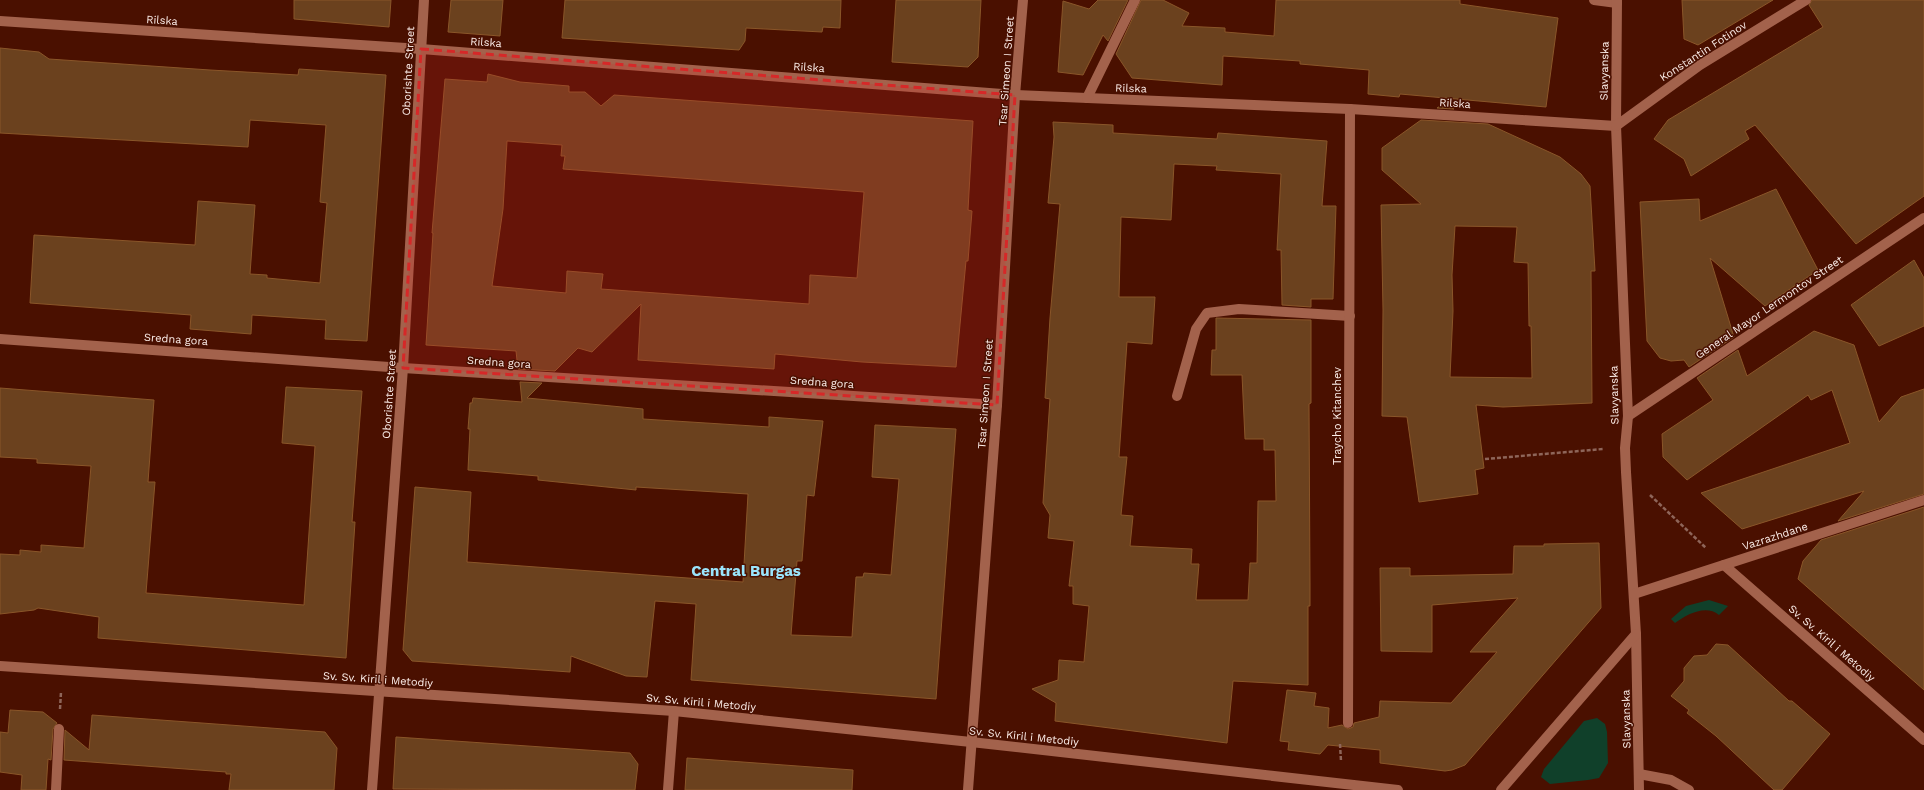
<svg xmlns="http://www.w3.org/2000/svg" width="1924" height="790" font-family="'Work Sans',sans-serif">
<rect width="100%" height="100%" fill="#4a1000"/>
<!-- green -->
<g fill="#10402a">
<path d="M 1709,600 L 1728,606 L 1719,615 C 1706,604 1687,614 1675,623 L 1671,619 L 1686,606 Z"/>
<path d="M 1597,718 L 1605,724 L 1607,732 L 1608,763 L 1599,778 L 1588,780 L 1550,784 L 1541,777 L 1544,769 L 1584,721 Z"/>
</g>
<!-- building -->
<g fill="#6b411e" stroke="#8a5629" fill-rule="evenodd">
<path d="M 294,0 L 391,0 L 389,27 L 294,19 Z"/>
<path d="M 451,0 L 503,0 L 500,36 L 448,32 Z"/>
<path d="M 565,0 L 841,0 L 840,28 L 823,27 L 822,32 L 746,28 L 745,41 L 739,50 L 562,38 Z"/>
<path d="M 896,0 L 981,0 L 978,57 L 968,67 L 892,62 Z"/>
<path d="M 1098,0 L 1128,0 L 1108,41 L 1103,35 L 1083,75 L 1058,72 L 1063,1 L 1089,9 Z"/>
<path d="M 1141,0 L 1163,0 L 1189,13 L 1182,26 L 1225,28 L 1225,32 L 1274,36 L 1276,0 L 1460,0 L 1460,4 L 1558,18 L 1546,107 L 1400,94 L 1399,97 L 1368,94 L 1369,70 L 1300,64 L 1300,61 L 1223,56 L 1222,85 L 1132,78 L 1116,54 Z"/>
<path d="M 1682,0 L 1773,0 L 1698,45 L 1684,39 Z"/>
<path d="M 1812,0 L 1924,0 L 1924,196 L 1856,244 L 1755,125 L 1745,131 L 1749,139 L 1691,176 L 1684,159 L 1654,139 L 1668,120 L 1823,27 L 1809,5 Z"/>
<path d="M 0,48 L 39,52 L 49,59 L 210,70 L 298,75 L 299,69 L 386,75 L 367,341 L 325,339 L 326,320 L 252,315 L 251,334 L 190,329 L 191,315 L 30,303 L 34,235 L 195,245 L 198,201 L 255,205 L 250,274 L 267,275 L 267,278 L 320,283 L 327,203 L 320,202 L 326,125 L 250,120 L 248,147 L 0,133 Z"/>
<path d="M 488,74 L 520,82 L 569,86 L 569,92 L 585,92 L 601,106 L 614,95 L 973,121 L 968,210 L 972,211 L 968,261 L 966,261 L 956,367 L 862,362 L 775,354 L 774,369 L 638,360 L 641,304 L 592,352 L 578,348 L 555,371 L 518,369 L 516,351 L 426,345 L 433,233 L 432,233 L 445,79 L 487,82 ZM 507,141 L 562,145 L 561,156 L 565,156 L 563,169 L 864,192 L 857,278 L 810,275 L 809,304 L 601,289 L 603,274 L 567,271 L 566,293 L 492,286 L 503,209 Z"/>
<path d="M 1443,104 L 1454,109 L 1437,108 Z"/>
<path d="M 1421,120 L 1488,124 L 1560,157 L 1581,174 L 1590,186 L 1595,271 L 1591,271 L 1592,403 L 1503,407 L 1476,405 L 1484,468 L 1475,470 L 1478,494 L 1419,502 L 1407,417 L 1382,416 L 1383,310 L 1381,205 L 1421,204 L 1382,170 L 1382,148 ZM 1455,226 L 1517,227 L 1514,262 L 1528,263 L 1529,326 L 1531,326 L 1532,378 L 1450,377 L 1453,311 L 1452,275 Z"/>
<path d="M 1053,122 L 1113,125 L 1113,133 L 1217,139 L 1218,133 L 1327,141 L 1322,206 L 1336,206 L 1333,299 L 1311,299 L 1311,307 L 1282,305 L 1281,250 L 1277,250 L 1281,174 L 1216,170 L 1217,166 L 1174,164 L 1171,220 L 1121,217 L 1119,297 L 1155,297 L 1152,344 L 1127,342 L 1119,457 L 1127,457 L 1121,515 L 1133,516 L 1130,546 L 1192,549 L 1191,564 L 1199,564 L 1196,600 L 1248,600 L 1250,563 L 1257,563 L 1258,501 L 1276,501 L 1275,450 L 1264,450 L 1264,439 L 1245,439 L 1242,375 L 1211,375 L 1212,350 L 1216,350 L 1216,318 L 1311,320 L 1311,403 L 1309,404 L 1310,584 L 1310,606 L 1308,606 L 1308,685 L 1233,681 L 1227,743 L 1055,721 L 1056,703 L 1032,689 L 1058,680 L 1059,660 L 1084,662 L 1089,606 L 1073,604 L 1073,586 L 1069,586 L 1074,541 L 1048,538 L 1050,515 L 1043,503 L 1050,399 L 1045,398 L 1050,318 L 1060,204 L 1048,203 L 1054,137 Z"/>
<path d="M 1776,189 L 1818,270 L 1765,306 L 1710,258 L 1734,337 L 1689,367 L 1684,360 L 1671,361 L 1660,358 L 1647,341 L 1640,202 L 1699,199 L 1700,221 Z"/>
<path d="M 1914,260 L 1924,278 L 1924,326 L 1879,346 L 1851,305 Z"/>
<path d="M 1814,331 L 1854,345 L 1879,422 L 1901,397 L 1924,389 L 1924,494 L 1838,521 L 1864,491 L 1742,529 L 1701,493 L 1850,443 L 1832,390 L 1811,400 L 1808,395 L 1687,480 L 1663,457 L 1662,434 L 1713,400 L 1697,378 L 1738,350 L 1747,376 Z"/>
<path d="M 520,382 L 542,383 L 527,398 L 643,409 L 643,419 L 769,427 L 769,417 L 823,421 L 814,496 L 807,495 L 802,561 L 797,561 L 791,635 L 852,637 L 856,577 L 863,577 L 864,573 L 891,575 L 899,479 L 872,477 L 875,425 L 956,429 L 936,699 L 691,680 L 696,604 L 655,601 L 647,677 L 626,676 L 571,656 L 570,672 L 412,661 L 403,650 L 415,487 L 471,492 L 467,562 L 743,582 L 748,494 L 636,487 L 636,490 L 538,480 L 538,476 L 468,470 L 470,429 L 468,429 L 470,403 L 472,403 L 473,398 L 522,402 Z"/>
<path d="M 286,387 L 362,391 L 352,522 L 355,522 L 346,658 L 98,638 L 99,617 L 38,608 L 34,610 L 0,614 L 0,554 L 20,555 L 20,550 L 41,552 L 41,545 L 84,548 L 91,466 L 37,463 L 37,459 L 0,457 L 0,388 L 154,400 L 148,482 L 155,482 L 146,593 L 304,605 L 315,446 L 282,443 Z"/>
<path d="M 1924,507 L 1924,690 L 1798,579 L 1803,561 L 1821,540 Z"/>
<path d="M 1599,543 L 1601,608 L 1465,765 L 1452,770 L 1445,771 L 1380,763 L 1380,750 L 1328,745 L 1320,754 L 1288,750 L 1289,742 L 1280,741 L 1287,690 L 1316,693 L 1314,706 L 1329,708 L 1328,728 L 1342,725 L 1348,729 L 1353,727 L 1354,723 L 1379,717 L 1380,701 L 1451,703 L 1497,652 L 1470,652 L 1518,598 L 1432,605 L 1432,652 L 1381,651 L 1380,568 L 1410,568 L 1410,576 L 1513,574 L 1514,546 L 1544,546 L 1544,544 Z"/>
<path d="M 1716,644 L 1728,645 L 1789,701 L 1792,701 L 1830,734 L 1782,790 L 1774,790 L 1716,736 L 1687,713 L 1689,710 L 1671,696 L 1684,681 L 1684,668 L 1694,656 L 1707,655 Z"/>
<path d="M 10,710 L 43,712 L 57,723 L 53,729 L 51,760 L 48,759 L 46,790 L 21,790 L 22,775 L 0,772 L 0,732 L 8,733 Z"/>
<path d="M 92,715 L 325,732 L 337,748 L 334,790 L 229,790 L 231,774 L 226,774 L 226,772 L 64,760 L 65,730 L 89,750 Z"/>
<path d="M 396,737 L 630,753 L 638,764 L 635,790 L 393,789 Z"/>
<path d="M 687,758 L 853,770 L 852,790 L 685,790 Z"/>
</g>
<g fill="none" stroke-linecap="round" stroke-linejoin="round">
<!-- path -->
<g stroke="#8e6559" stroke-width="2.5" stroke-dasharray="4 2" stroke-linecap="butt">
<path d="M 1485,459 L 1603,449"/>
<path d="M 1650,495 L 1706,548"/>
<path d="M 60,709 L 61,692"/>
<path d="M 1340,744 L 1341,761"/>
</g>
<!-- lane -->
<g stroke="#a3624c" stroke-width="10">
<path d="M 1594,0 L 1617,3"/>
<path d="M 1177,396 L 1196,329 L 1207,313 L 1239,309 L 1350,316"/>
</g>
<!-- street -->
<g stroke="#a3624c" stroke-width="10">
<path d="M 1617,0 L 1616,126 L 1628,416 L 1625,448 L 1626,472 L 1636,634 L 1639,790"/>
<path d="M 0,21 L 421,49 L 1015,95 L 1350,109 L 1616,126"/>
<path d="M 1087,98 L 1135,0"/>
<path d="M 1616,126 L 1700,65 L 1806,0"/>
<path d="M 0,339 L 403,368 L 997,405"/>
<path d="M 1628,416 L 1924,218"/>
<path d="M 1724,565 L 1924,740"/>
<path d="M 1634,594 L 1924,500"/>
<path d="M 1348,723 L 1350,109"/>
<path d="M 971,742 L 1398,790"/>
<path d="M 1639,774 L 1671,780 L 1689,790"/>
<path d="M 56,790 L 59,729"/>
<path d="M 372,790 L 403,368 L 424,0"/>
<path d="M 668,790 L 674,711"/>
<path d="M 1501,790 L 1636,634"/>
</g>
<!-- secondary -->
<g stroke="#a3624c" stroke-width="10">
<path d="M 0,666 L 674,711 L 971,742"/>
<path d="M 968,790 L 997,405 L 1015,95 L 1023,0"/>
</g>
</g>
<!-- marked area -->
<path fill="#d62828" fill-opacity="0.2" stroke="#d62828" stroke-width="3" stroke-dasharray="8 5" stroke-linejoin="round" d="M 421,49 L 1015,95 L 997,405 L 403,368 Z"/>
<g text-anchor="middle" stroke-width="3" stroke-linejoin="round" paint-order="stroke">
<!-- street labels -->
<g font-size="11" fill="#fcede8" stroke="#4a1000">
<text transform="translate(162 20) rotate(4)" y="4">Rilska</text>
<text transform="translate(486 42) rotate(4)" y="4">Rilska</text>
<text transform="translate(1703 51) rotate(-33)" y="4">Konstantin Fotinov</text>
<text transform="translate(809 67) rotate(4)" y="4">Rilska</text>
<text transform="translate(408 71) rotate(-87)" y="4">Oborishte Street</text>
<text transform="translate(1006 71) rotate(-86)" y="4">Tsar Simeon I Street</text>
<text transform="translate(1604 71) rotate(-89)" y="4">Slavyanska</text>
<text transform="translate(1131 88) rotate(2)" y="4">Rilska</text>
<text transform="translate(1455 103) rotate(4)" y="4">Rilska</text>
<text transform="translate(1769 307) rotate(-34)" y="4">General Mayor Lermontov Street</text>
<text transform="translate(176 339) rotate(4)" y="4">Sredna gora</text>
<text transform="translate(499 362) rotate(4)" y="4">Sredna gora</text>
<text transform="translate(822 382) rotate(4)" y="4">Sredna gora</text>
<text transform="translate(389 394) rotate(-86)" y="4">Oborishte Street</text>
<text transform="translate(985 394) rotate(-86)" y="4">Tsar Simeon I Street</text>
<text transform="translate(1614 395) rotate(-91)" y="4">Slavyanska</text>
<text transform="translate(1337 416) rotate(-90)" y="4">Traycho Kitanchev</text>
<text transform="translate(1775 536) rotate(-18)" y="4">Vazrazhdane</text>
<text transform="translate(1832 643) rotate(41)" y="4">Sv. Sv. Kiril i Metodiy</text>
<text transform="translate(378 679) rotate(4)" y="4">Sv. Sv. Kiril i Metodiy</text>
<text transform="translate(701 702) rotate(5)" y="4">Sv. Sv. Kiril i Metodiy</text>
<text transform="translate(1626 719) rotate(-91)" y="4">Slavyanska</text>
<text transform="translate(1024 736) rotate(6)" y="4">Sv. Sv. Kiril i Metodiy</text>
</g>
<!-- district labels -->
<g font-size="15" font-weight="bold" fill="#9ae4fb" stroke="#4a1000">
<text x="746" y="576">Central Burgas</text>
</g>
</g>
</svg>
